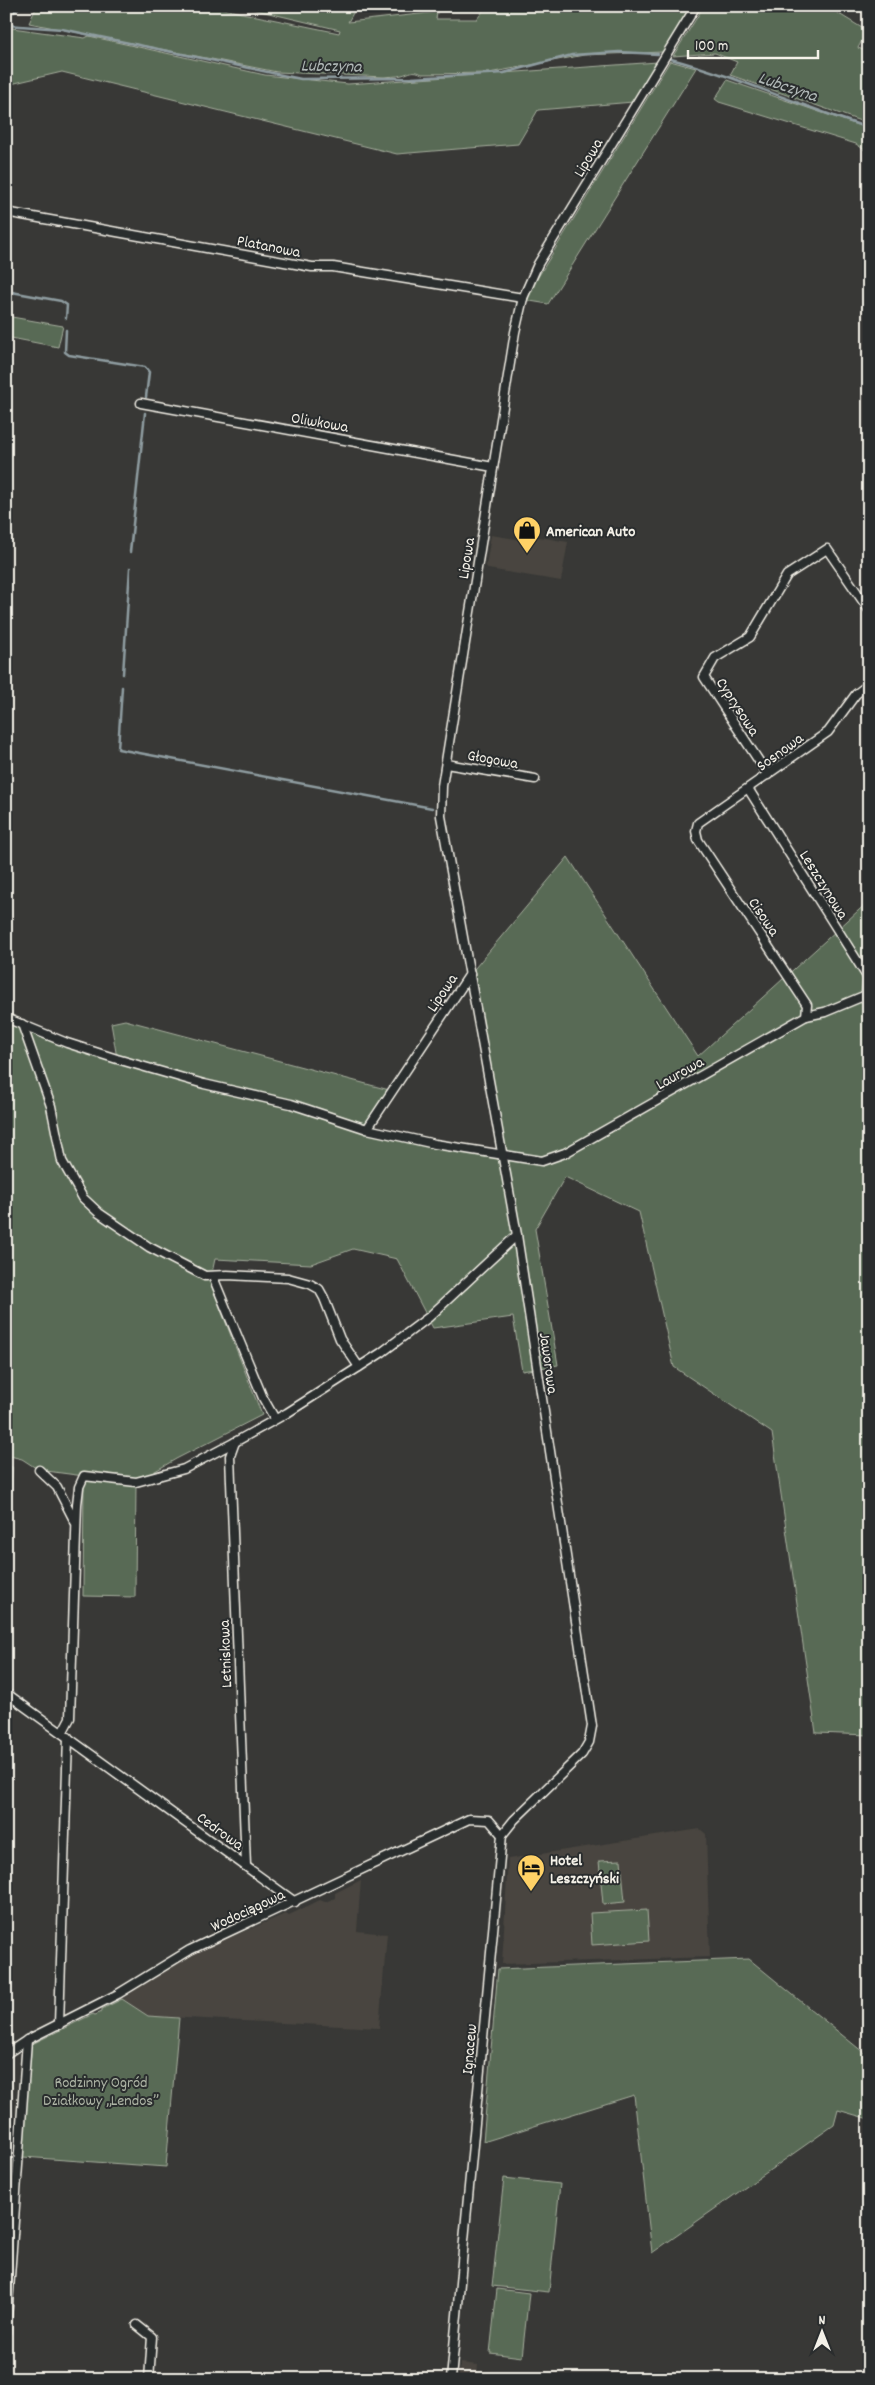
<svg xmlns="http://www.w3.org/2000/svg" width="875" height="2385" font-family="Dekko,sans-serif">
<rect width="100%" height="100%" fill="#383836"/>
<filter id="ink" filterUnits="userSpaceOnUse"><feTurbulence type="fractalNoise" baseFrequency=".02" numOctaves="2"/><feDisplacementMap in="SourceGraphic" scale="10" xChannelSelector="R" yChannelSelector="G"/><feConvolveMatrix kernelMatrix="1 2 1 2 8 2 1 2 1" color-interpolation-filters="sRGB"/></filter>
<g filter="url(#ink)">
<!-- built -->
<g fill="#48453f">
<path d="M 491,535 L 528,541 L 534,536 L 568,542 L 561,581 L 488,569 L 486,566 Z"/>
<path d="M 700,1829 L 706,1834 L 710,1957 L 502,1964 L 508,1859 Z"/>
<path d="M 361,1880 L 357,1931 L 387,1934 L 379,2028 L 148,2016 L 122,1999 L 184,1957 L 285,1914 L 289,1915 L 320,1900 L 325,1902 L 335,1898 L 335,1893 Z"/>
<path d="M 461,2363 L 478,2365 L 477,2378 L 459,2376 Z"/>
</g>
<!-- green -->
<g fill="#596b55" stroke="#a6ae9e">
<path d="M 37,6 L 208,6 L 339,33 L 340,30 L 239,6 L 357,6 L 348,22 L 437,12 L 436,19 L 477,19 L 487,6 L 550,6 L 560,12 L 568,11 L 569,6 L 690,6 L 663,52 L 584,55 L 489,73 L 422,74 C 413,69 410,73 402,75 C 396,77 389,76 384,77 L 277,72 L 29,23 Z"/>
<path d="M 704,6 L 826,6 L 867,31 L 858,48 L 869,52 L 869,124 L 730,75 L 737,62 L 715,53 L 673,56 Z"/>
<path d="M 12,28 L 85,38 L 89,36 L 265,75 L 348,84 L 658,62 L 633,102 L 538,110 L 518,144 L 397,154 L 62,72 L 15,83 L 6,87 L 6,36 Z"/>
<path d="M 670,61 L 696,68 L 548,304 L 524,300 Z"/>
<path d="M 727,80 L 869,129 L 869,153 L 856,144 L 719,102 L 715,99 Z"/>
<path d="M 6,316 L 63,326 L 58,347 L 6,337 Z"/>
<path d="M 568,857 L 698,1056 L 869,901 L 869,1735 L 816,1733 L 772,1433 L 674,1367 L 639,1212 L 565,1177 L 535,1229 L 558,1365 L 522,1371 L 513,1317 L 433,1328 L 397,1259 L 353,1249 L 311,1264 L 215,1259 L 210,1282 L 262,1415 L 176,1459 L 136,1482 L 135,1597 L 83,1596 L 84,1476 L 39,1470 L 22,1459 L 6,1455 L 6,1018 L 117,1058 L 111,1023 L 125,1020 L 393,1091 L 367,1129 L 503,1156 L 470,974 Z"/>
<path d="M 6,1464 L 12,1467 L 6,1616 Z"/>
<path d="M 621,1860 L 625,1902 L 603,1904 L 599,1861 Z"/>
<path d="M 647,1910 L 649,1941 L 592,1945 L 590,1913 Z"/>
<path d="M 749,1959 L 869,2057 L 869,2119 L 838,2110 L 834,2125 L 652,2253 L 634,2095 L 483,2142 L 498,1969 Z"/>
<path d="M 122,1999 L 148,2016 L 179,2018 L 166,2167 L 23,2157 L 21,2152 L 30,2045 L 93,2014 L 95,2015 L 102,2012 L 102,2009 Z"/>
<path d="M 504,2178 L 560,2184 L 549,2292 L 492,2286 Z"/>
<path d="M 497,2289 L 529,2293 L 522,2357 L 490,2353 Z"/>
</g>
<g fill="none" stroke-linecap="round" stroke-linejoin="round">
<!-- stream -->
<g stroke="#8f9da1" stroke-width="2.5">
<path d="M 6,18 L 21,6"/>
<path d="M 6,25 L 62,29 L 301,79 L 412,78 L 504,73 L 572,55 L 619,52 L 658,54"/>
<path d="M 671,59 C 739,77 802,107 869,128"/>
<path d="M 6,291 L 61,301 L 67,305 L 66,318"/>
<path d="M 66,330 L 65,352 L 69,355 L 145,367 L 149,372 L 146,397"/>
<path d="M 130,552 L 145,413"/>
<path d="M 123,674 L 130,568"/>
<path d="M 122,687 L 118,749 L 432,808"/>
</g>
<!-- street casing -->
<g stroke="#f4f1e8" stroke-width="11">
<g id="street">
<path d="M 11,213 L 312,267 L 333,267 L 523,298"/>
<path d="M 141,403 L 493,467"/>
<path d="M 446,764 L 535,779"/>
<path d="M 768,775 L 704,677 L 715,658 L 750,637 L 787,575 L 827,549 L 869,610"/>
<path d="M 806,1016 L 807,1005 L 698,840 L 696,831 L 698,823 L 828,732 L 856,694 L 869,684"/>
<path d="M 6,1018 L 67,1043 L 117,1059 L 204,1084 L 291,1104 L 367,1129 L 435,1144 L 542,1161 L 565,1153 L 806,1016 L 825,1012 L 866,995 L 868,978 L 749,790"/>
<path d="M 22,1024 L 51,1106 L 62,1161 L 83,1198 L 99,1213 L 149,1247 L 205,1276 L 227,1275 L 288,1278 L 310,1284 L 319,1289 L 324,1298 L 340,1339 L 359,1367"/>
<path d="M 367,1129 L 470,974"/>
<path d="M 213,1277 L 263,1398 L 275,1419"/>
<path d="M 235,1442 L 230,1456 L 246,1866"/>
<path d="M 39,1470 L 57,1487 L 75,1522"/>
<path d="M 6,1693 L 295,1902"/>
<path d="M 62,1733 L 70,1718 L 77,1504 L 79,1487 L 84,1476 L 136,1482 L 184,1469 L 235,1442 L 287,1413 L 381,1353 L 429,1317 L 517,1235"/>
<path d="M 59,2025 L 68,1737"/>
<path d="M 6,2054 L 27,2040 L 118,1994 L 190,1950 L 469,1819 L 489,1820 L 502,1835"/>
<path d="M 137,2325 L 152,2337 L 149,2379"/>
<path d="M 6,2332 L 27,2040"/>
<path d="M 451,2379 L 502,1835 L 514,1820 L 582,1754 L 589,1742 L 592,1726 L 517,1235 L 441,816 L 442,786 L 515,332 L 523,298 L 538,264 L 696,6"/>
</g>
</g>
<!-- street -->
<use href="#street" stroke="#2a2d2e" stroke-width="8"/>
</g>
</g>
<!-- icons -->
<defs>
<g id="shop-pin" transform="scale(1.4375)"><path d="M0 17L-7.5 6A9.5 9.5 0 1 1 7.5 6Z" fill="#ffd166" stroke="#2a2d2e"/><path d="M-5-2.5h2.3a2.7 3.5 0 0 1 5.4 0H5L5.5 6h-11ZM-1.5-2.5h3a1.5 2.3 0 0 0-3 0Z" fill="#111"/></g>
<g id="hotel-pin" transform="scale(1.4375)"><path d="M0 17L-7.5 6A9.5 9.5 0 1 1 7.5 6Z" fill="#ffd166" stroke="#2a2d2e"/><path d="M-6-4.5h1.5V1H6V5H4.5V3h-9V5H-6ZM-4 0a1.8 1.8 0 1 1 3.6 0ZM.5 0V-2.5h3Q6-2.5 6 0Z" fill="#111"/></g>
</defs>
<g fill-rule="evenodd">
<use href="#shop-pin" x="527" y="530"/>
<use href="#hotel-pin" x="531" y="1868"/>
</g>
<g text-anchor="middle" stroke-width="4" stroke-linejoin="round" paint-order="stroke">
<!-- street labels -->
<g font-size="16" fill="#f4f1e8" stroke="#2a2d2e">
<text transform="translate(587 157) rotate(-59)" y="6">Lipowa</text>
<text transform="translate(269 245) rotate(11)" y="6">Platanowa</text>
<text transform="translate(320 421) rotate(10)" y="6">Oliwkowa</text>
<text transform="translate(465 558) rotate(-81)" y="6">Lipowa</text>
<text transform="translate(739 706) rotate(57)" y="6">Cyprysowa</text>
<text transform="translate(779 751) rotate(-36)" y="6">Sosnowa</text>
<text transform="translate(493 758) rotate(10)" y="6">Głogowa</text>
<text transform="translate(825 884) rotate(58)" y="6">Leszczynowa</text>
<text transform="translate(765 916) rotate(56)" y="6">Cisowa</text>
<text transform="translate(441 992) rotate(-56)" y="6">Lipowa</text>
<text transform="translate(679 1072) rotate(-29)" y="6">Laurowa</text>
<text transform="translate(550 1363) rotate(82)" y="6">Jaworowa</text>
<text transform="translate(224 1654) rotate(-92)" y="6">Letniskowa</text>
<text transform="translate(221 1830) rotate(36)" y="6">Cedrowa</text>
<text transform="translate(247 1909) rotate(-25)" y="6">Wodociągowa</text>
<text transform="translate(468 2049) rotate(-85)" y="6">Ignacew</text>
</g>
<!-- poi labels -->
<g font-size="16" font-weight="bold" fill="#f4f1e8" stroke="#2a2d2e" text-anchor="start">
<text x="546" y="536">American Auto</text>
<text x="550" y="1865">Hotel<tspan x="550" dy="18">Leszczyński</tspan></text>
</g>
<!-- park labels -->
<g font-size="16" fill="#aeb5a6" stroke="#2a2d2e">
<text x="101" y="2087">Rodzinny Ogród<tspan x="101" dy="18">Działkowy „Lendos”</tspan></text>
</g>
<!-- water labels -->
<g font-size="18" font-style="italic" fill="#b1b9b8" stroke="#2a2d2e">
<text transform="translate(331 65) rotate(1)" y="6">Lubczyna</text>
<text transform="translate(788 86) rotate(19)" y="6">Lubczyna</text>
</g>
</g>
<!-- margin -->
<rect width="875" height="2385" fill="none" stroke="#2a2d2e" stroke-width="25"/>
<rect x="12" y="12" width="850" height="2360" fill="none" stroke="#f4f1e8" stroke-width="2" filter="url(#ink)"/>
<!-- north arrow -->
<g transform="translate(822 2332)" stroke="#2a2d2e" stroke-width="4" paint-order="stroke">
<path d="M0-4L9 19L0 12L-9 19Z" fill="#f4f1e8"/>
<text y="-8" font-size="14" font-weight="bold" text-anchor="middle" fill="#f4f1e8">N</text>
</g>
<!-- scale -->
<path d="M688 50v8h130v-8" fill="none" stroke="#f4f1e8" stroke-width="2.5"/>
<text x="695" y="50" font-size="15" fill="#f4f1e8" stroke="#2a2d2e" stroke-width="4" paint-order="stroke">100 m</text>
</svg>
